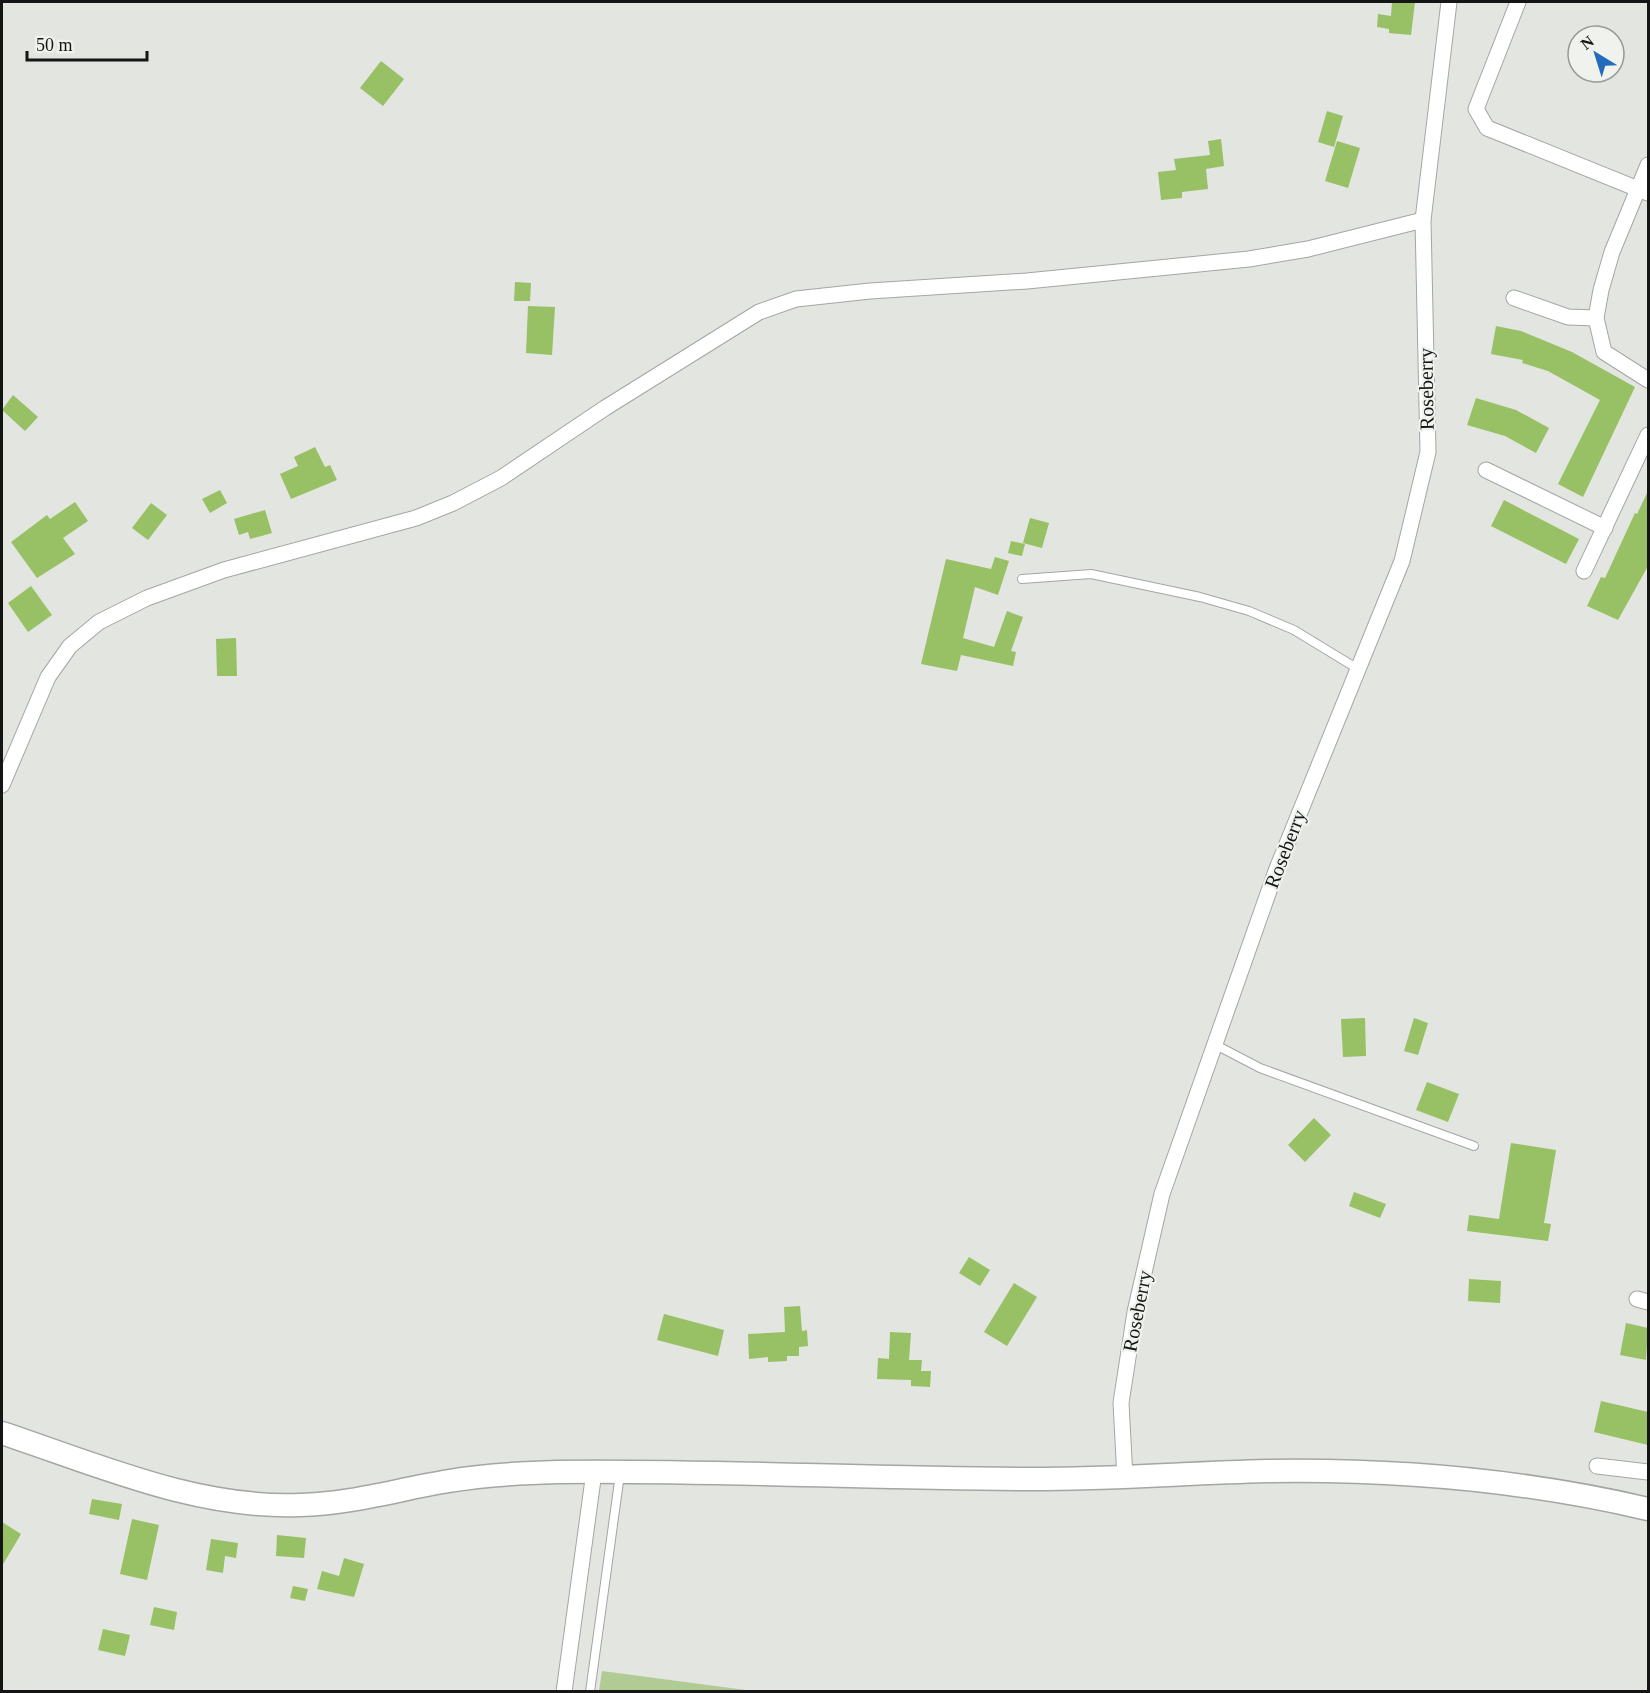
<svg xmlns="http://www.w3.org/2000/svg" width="1650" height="1693" font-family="Georgia,serif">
<rect width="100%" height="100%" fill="#e3e5e1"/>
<!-- green -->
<path fill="#b1cb95" d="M 602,1671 L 753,1691 L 599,1691 Z"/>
<!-- building -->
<g fill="#97c164">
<path d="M 1392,2 L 1415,2 L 1411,35 L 1389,33 L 1389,29 L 1377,27 L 1378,14 L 1391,16 Z"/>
<path d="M 381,61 L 404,79 L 383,106 L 360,88 Z"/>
<path d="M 1327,111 L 1343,116 L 1334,147 L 1318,142 Z"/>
<path d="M 1221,139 L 1224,166 L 1206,169 L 1208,189 L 1182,192 L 1182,198 L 1161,200 L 1158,172 L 1176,170 L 1174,159 L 1210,155 L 1208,141 Z"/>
<path d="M 1337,141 L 1360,148 L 1348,188 L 1325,181 Z"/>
<path d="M 515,282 L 531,283 L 530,301 L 514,301 Z"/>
<path d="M 528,306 L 555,307 L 552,355 L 526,353 Z"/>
<path d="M 1496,326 L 1521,331 L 1572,352 L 1635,387 L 1583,497 L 1558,484 L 1600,400 L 1548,371 L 1522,363 L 1523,360 L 1491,354 Z"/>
<path d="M 13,395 L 38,417 L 25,431 L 2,410 Z"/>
<path d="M 1476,398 L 1516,410 L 1549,428 L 1536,453 L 1505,436 L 1467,425 Z"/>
<path d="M 315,447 L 325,467 L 330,465 L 337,480 L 291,499 L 280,474 L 298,466 L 294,457 Z"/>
<path d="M 220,490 L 227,503 L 210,513 L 202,499 Z"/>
<path d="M 1648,491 L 1648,566 L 1618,620 L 1587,606 L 1601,577 L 1605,578 L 1635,513 L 1637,514 Z"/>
<path d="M 1504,500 L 1579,539 L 1566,564 L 1491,526 Z"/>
<path d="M 75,502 L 88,521 L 63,538 L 75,554 L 37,578 L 11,542 L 47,515 L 50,519 Z"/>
<path d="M 151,503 L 167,515 L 148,540 L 132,528 Z"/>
<path d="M 265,510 L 272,533 L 250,539 L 248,532 L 239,535 L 234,519 Z"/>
<path d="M 1030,518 L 1049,523 L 1042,548 L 1023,543 Z"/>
<path d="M 1011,541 L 1025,544 L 1022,556 L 1008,553 Z"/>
<path d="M 995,557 L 1009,561 L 998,595 L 975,587 L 963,638 L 994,647 L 1007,611 L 1023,617 L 1011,651 L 1016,652 L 1013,666 L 961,655 L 957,671 L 921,664 L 946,559 L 991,569 Z"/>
<path d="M 31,586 L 52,615 L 28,632 L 8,603 Z"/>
<path d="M 236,638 L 237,676 L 217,676 L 216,639 Z"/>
<path d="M 1365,1018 L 1366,1056 L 1343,1057 L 1341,1019 Z"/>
<path d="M 1414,1018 L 1428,1023 L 1418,1055 L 1404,1051 Z"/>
<path d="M 1427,1082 L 1459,1094 L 1448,1122 L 1416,1110 Z"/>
<path d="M 1314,1118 L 1331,1135 L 1305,1162 L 1288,1145 Z"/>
<path d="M 1511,1143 L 1556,1150 L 1544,1223 L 1551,1224 L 1548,1241 L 1467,1231 L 1469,1215 L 1499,1219 Z"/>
<path d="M 1354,1192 L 1386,1204 L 1380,1218 L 1349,1206 Z"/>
<path d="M 969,1257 L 990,1270 L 980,1286 L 959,1273 Z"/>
<path d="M 1469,1279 L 1501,1281 L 1500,1303 L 1468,1301 Z"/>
<path d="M 1014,1283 L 1037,1297 L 1007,1346 L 984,1332 Z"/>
<path d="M 800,1306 L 802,1331 L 807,1330 L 808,1346 L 799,1347 L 799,1356 L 787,1356 L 787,1361 L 768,1362 L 768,1357 L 749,1359 L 748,1334 L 785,1332 L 784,1307 Z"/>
<path d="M 664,1314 L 724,1330 L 718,1356 L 657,1340 Z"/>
<path d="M 1626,1323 L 1648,1328 L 1646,1360 L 1620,1355 Z"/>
<path d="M 890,1332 L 911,1333 L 909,1360 L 922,1360 L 921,1371 L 931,1371 L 930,1387 L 911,1386 L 911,1380 L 877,1379 L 878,1358 L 889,1359 Z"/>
<path d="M 1601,1401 L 1648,1412 L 1648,1445 L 1594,1432 Z"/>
<path d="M 92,1499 L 122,1504 L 119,1520 L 89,1514 Z"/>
<path d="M 132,1519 L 159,1525 L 147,1580 L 120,1574 Z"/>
<path d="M 2,1522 L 21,1534 L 2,1566 Z"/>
<path d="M 277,1535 L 306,1538 L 304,1558 L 276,1556 Z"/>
<path d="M 211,1539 L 238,1543 L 236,1558 L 225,1556 L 223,1573 L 206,1570 Z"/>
<path d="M 344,1558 L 364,1564 L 354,1597 L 317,1589 L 322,1571 L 339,1576 Z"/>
<path d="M 293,1586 L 308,1589 L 305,1601 L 290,1598 Z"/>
<path d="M 154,1607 L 177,1612 L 174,1630 L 150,1625 Z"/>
<path d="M 103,1629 L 130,1635 L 125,1656 L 98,1650 Z"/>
</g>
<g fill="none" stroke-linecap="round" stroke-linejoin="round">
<!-- lane casing -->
<g stroke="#a4a6a3" stroke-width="10">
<g id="lane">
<path d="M 1022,579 L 1091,574 L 1200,597 L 1249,611 L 1294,630 L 1358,669"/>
<path d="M 1214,1044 L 1260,1068 L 1474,1146"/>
<path d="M 590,1692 L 620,1474"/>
</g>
</g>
<!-- street casing -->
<g stroke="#a4a6a3" stroke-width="17">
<g id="street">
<path d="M 1518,2 L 1476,109 L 1487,128 L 1648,193"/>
<path d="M 1648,165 L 1612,252 L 1601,290 L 1596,318 L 1604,352 L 1648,380"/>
<path d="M 1514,298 L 1568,317 L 1596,318"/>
<path d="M 1486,470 L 1605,528"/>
<path d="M 1584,571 L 1648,435"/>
<path d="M 2,785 L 48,677 L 70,646 L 99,622 L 147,598 L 224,570 L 416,518 L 453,503 L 501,478 L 605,408 L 759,312 L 796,299 L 870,291 L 1027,281 L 1249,259 L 1308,249 L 1423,220"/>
<path d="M 1637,1299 L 1648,1302"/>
<path d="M 1597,1466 L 1648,1472"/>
<path d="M 1125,1478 L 1121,1403 L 1135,1312 L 1162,1194 L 1276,871 L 1402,561 L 1428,452 L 1423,220 L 1449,2"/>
<path d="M 564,1692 L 594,1472"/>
</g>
</g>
<!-- secondary casing -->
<g stroke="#a4a6a3" stroke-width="25">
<path id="secondary" d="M 2,1433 C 98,1465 197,1509 300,1505 C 351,1504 399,1489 449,1481 C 484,1475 521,1473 557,1472 C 716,1470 874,1479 1033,1479 C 1111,1479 1189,1473 1267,1471 C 1395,1469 1524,1480 1648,1509"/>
</g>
<!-- lane -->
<use href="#lane" stroke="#fff" stroke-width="8"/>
<!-- street -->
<use href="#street" stroke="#fff" stroke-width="15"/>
<!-- secondary -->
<use href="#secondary" stroke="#fff" stroke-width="22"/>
</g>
<g text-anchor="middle" stroke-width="4.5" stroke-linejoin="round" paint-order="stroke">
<!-- street labels -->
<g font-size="20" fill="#141514" stroke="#f0f2ee">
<text transform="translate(1426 389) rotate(-91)" y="7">Roseberry</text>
<text transform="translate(1285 849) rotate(-69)" y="7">Roseberry</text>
<text transform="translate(1137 1311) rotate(-79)" y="7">Roseberry</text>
</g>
</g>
<!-- border -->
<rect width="1650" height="1693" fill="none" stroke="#141514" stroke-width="6"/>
<!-- north arrow -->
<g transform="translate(1596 54) rotate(322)"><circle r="28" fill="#f0f2ee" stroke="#989a97" stroke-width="1.5"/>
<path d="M0-4.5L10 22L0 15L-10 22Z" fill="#246bbb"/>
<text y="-9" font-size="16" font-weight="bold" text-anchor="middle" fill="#141514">N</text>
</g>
<!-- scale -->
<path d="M27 51v9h120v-9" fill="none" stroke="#141514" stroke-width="3"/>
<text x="36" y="51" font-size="18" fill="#141514" stroke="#f0f2ee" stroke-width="4.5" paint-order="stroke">50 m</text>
</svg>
